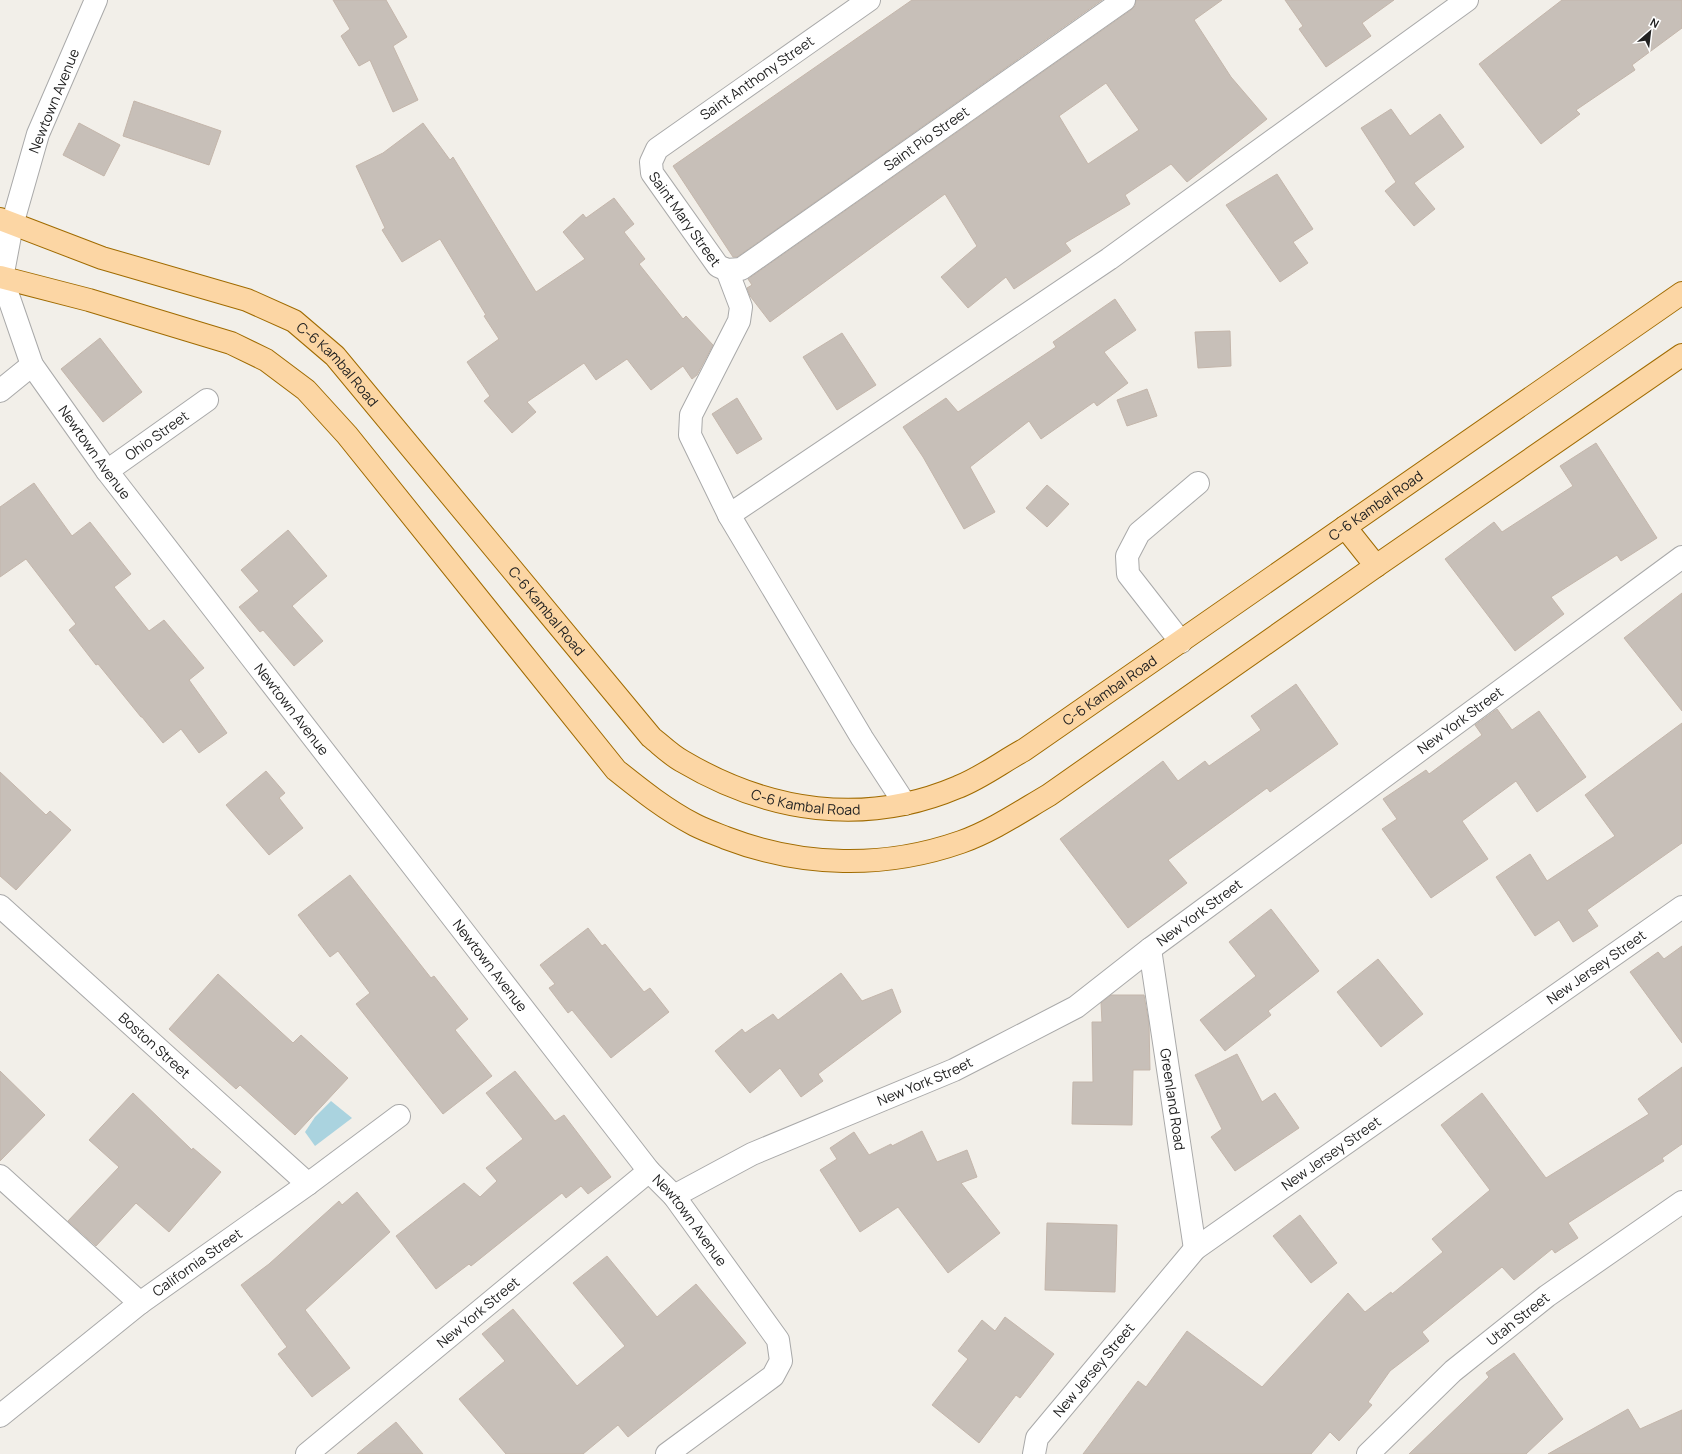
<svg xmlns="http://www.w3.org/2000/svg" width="1682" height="1454" font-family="Manrope,sans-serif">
<rect width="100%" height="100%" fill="#f2efe9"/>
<!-- water -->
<path fill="#aad3df" d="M 331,1101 L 352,1118 L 315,1146 L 305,1132 L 315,1117 Z"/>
<!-- building -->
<g fill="#c7bfb8" stroke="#c4b6ab" fill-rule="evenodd">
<path d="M 333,0 L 386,0 L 407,37 L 393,46 L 418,100 L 393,112 L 370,60 L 359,66 L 341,36 L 350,29 Z"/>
<path d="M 912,0 L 1102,0 L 737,257 L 733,257 L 673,166 Z"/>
<path d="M 1136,0 L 1222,0 L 1194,20 L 1231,77 L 1267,119 L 1187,182 L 1171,164 L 1125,195 L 1130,204 L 1065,243 L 1071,251 L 1014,289 L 1006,277 L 968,308 L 941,277 L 977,246 L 945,194 L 770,322 L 750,296 L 747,288 L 752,285 L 748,279 L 1131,10 L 1135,6 ZM 1106,83 L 1139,130 L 1088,164 L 1059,116 Z"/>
<path d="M 1285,0 L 1394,0 L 1362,23 L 1371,36 L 1326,67 L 1299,29 L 1303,26 Z"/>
<path d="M 1562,0 L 1682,0 L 1682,28 L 1632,65 L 1635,70 L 1576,110 L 1580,114 L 1541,144 L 1479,64 Z"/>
<path d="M 134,101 L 221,131 L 209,165 L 123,136 Z"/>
<path d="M 1391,109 L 1410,136 L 1440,114 L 1464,147 L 1414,183 L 1435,209 L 1414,226 L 1385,191 L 1396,182 L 1361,128 Z"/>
<path d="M 79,123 L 120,145 L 104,176 L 63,155 Z"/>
<path d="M 423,123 L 450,160 L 453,157 L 536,292 L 585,259 L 563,232 L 583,214 L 586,218 L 614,198 L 634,224 L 624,232 L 645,259 L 639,264 L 683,319 L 686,316 L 713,345 L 697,375 L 692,379 L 683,366 L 651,390 L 627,359 L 596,380 L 584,363 L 527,402 L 536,412 L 512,433 L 484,401 L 490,396 L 467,362 L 499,339 L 484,316 L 486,315 L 440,239 L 402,262 L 382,230 L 385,228 L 356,166 L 383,153 Z"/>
<path d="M 1277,174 L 1313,229 L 1293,242 L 1308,263 L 1280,282 L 1226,205 Z"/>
<path d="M 1115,299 L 1136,330 L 1104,352 L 1128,383 L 1097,406 L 1094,402 L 1041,439 L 1029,421 L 970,467 L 995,512 L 964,529 L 923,457 L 903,427 L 946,398 L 958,412 L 1056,347 L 1053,342 Z"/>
<path d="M 1230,331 L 1231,366 L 1198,368 L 1195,332 Z"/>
<path d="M 842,333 L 876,385 L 837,410 L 803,357 Z"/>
<path d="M 100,338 L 142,392 L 103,422 L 61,369 Z"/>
<path d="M 1147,389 L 1157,416 L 1127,426 L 1117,400 Z"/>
<path d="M 737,398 L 762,439 L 737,454 L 712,414 Z"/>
<path d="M 1596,443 L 1657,538 L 1621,561 L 1617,555 L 1551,597 L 1564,614 L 1515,651 L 1445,559 L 1494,522 L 1502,532 L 1573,486 L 1560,466 Z"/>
<path d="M 34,483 L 72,536 L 90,522 L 131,574 L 114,587 L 149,631 L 164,620 L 204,668 L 189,680 L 227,733 L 199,753 L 181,729 L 163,743 L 142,717 L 141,717 L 98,664 L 96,665 L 69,630 L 76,624 L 26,559 L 0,577 L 0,507 Z"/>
<path d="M 1047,485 L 1069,504 L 1047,527 L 1026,508 Z"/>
<path d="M 288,530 L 327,576 L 292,606 L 323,641 L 294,666 L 263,630 L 260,632 L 239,607 L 259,591 L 241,570 Z"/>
<path d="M 1682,593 L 1682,711 L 1624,638 Z"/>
<path d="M 1296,684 L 1338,744 L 1270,792 L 1267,788 L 1168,860 L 1187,883 L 1128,928 L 1060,839 L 1163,761 L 1178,781 L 1205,761 L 1209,766 L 1261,730 L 1251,716 Z"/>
<path d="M 1497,709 L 1512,730 L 1539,711 L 1586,777 L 1537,812 L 1516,781 L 1462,821 L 1488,859 L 1431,898 L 1382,829 L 1397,819 L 1383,799 L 1426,770 L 1429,774 L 1482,735 L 1475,725 Z"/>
<path d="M 1682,723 L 1682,843 L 1587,910 L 1598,926 L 1573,942 L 1559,920 L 1535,936 L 1496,877 L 1530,854 L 1547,881 L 1615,836 L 1585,795 Z"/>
<path d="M 266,771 L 285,793 L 279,798 L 303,828 L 269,855 L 226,805 Z"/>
<path d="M 0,772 L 46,815 L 50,811 L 71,830 L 16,890 L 0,876 Z"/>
<path d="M 350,875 L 431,978 L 434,976 L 468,1019 L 455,1030 L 492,1076 L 443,1114 L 356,1004 L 370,993 L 338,951 L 330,957 L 298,915 Z"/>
<path d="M 1271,909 L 1319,971 L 1268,1011 L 1271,1015 L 1225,1051 L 1200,1020 L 1256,976 L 1229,942 Z"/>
<path d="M 588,928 L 602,946 L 605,944 L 644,992 L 650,988 L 669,1012 L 611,1058 L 572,1010 L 568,1013 L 549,988 L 555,984 L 540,965 Z"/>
<path d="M 1682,946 L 1682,1043 L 1630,972 L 1658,952 L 1664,959 Z"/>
<path d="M 1378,959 L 1423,1014 L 1381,1047 L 1337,992 Z"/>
<path d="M 841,973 L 862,1001 L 892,989 L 901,1012 L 818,1074 L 823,1081 L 801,1097 L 780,1068 L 750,1093 L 715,1051 L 742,1029 L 745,1033 L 773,1014 L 778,1020 Z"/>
<path d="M 218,974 L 293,1043 L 301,1035 L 348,1078 L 295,1135 L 240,1085 L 236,1089 L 169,1029 Z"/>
<path d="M 1111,995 L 1144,995 L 1149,1024 L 1150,1070 L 1133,1070 L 1132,1125 L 1072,1124 L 1073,1082 L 1093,1082 L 1092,1022 L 1102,1022 L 1101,1003 Z"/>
<path d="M 1237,1054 L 1262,1102 L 1275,1093 L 1299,1128 L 1235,1171 L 1211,1137 L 1222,1129 L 1195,1075 Z"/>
<path d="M 1682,1067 L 1682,1144 L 1662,1158 L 1664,1161 L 1568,1223 L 1578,1238 L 1555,1253 L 1552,1249 L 1514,1280 L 1502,1267 L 1422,1332 L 1429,1341 L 1390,1371 L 1368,1402 L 1372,1405 L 1339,1441 L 1330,1432 L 1311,1454 L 1083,1454 L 1138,1381 L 1146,1387 L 1187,1331 L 1262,1387 L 1348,1293 L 1365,1312 L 1391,1292 L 1392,1294 L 1443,1252 L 1432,1239 L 1490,1190 L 1441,1125 L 1482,1093 L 1546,1178 L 1649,1114 L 1638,1099 Z"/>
<path d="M 0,1071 L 45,1115 L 0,1161 Z"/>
<path d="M 515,1071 L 555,1121 L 564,1115 L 611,1177 L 588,1194 L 581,1186 L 566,1198 L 562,1193 L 471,1266 L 469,1264 L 436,1289 L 396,1236 L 464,1183 L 480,1197 L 497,1181 L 486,1168 L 523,1139 L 486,1093 Z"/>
<path d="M 133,1093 L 192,1150 L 193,1148 L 221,1172 L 169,1232 L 136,1203 L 96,1246 L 68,1221 L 119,1167 L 89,1140 Z"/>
<path d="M 922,1131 L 937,1162 L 967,1150 L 977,1177 L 961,1183 L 1000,1233 L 948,1273 L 898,1207 L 860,1232 L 820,1170 L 837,1159 L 830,1148 L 854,1132 L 869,1155 L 891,1144 L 892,1146 Z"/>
<path d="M 357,1192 L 390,1232 L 305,1310 L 350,1368 L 312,1397 L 278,1354 L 287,1347 L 241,1285 L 269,1264 L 339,1201 L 342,1205 Z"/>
<path d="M 1300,1215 L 1337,1263 L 1311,1283 L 1273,1236 Z"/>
<path d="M 1047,1223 L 1117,1225 L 1115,1292 L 1045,1290 Z"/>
<path d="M 607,1256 L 657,1317 L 696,1284 L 746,1343 L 628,1437 L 618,1425 L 583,1454 L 506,1454 L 459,1399 L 505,1361 L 482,1334 L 513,1309 L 577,1386 L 625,1346 L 573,1283 Z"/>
<path d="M 1005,1317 L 1054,1354 L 1020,1398 L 1016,1395 L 979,1443 L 932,1405 L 968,1359 L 958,1351 L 982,1320 L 995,1331 Z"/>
<path d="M 1514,1353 L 1563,1419 L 1526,1454 L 1409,1454 L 1489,1377 L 1486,1373 Z"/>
<path d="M 1628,1409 L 1640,1429 L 1682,1410 L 1682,1454 L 1548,1454 Z"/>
<path d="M 396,1422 L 423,1454 L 357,1454 Z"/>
</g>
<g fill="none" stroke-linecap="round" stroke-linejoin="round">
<!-- minor casing -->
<g stroke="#a9a9a9" stroke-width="24">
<g id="minor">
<path id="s1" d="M 96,0 L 38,134 L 12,225 L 2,278 L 32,365 L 107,471 L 649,1171 L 674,1196 L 778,1340 L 781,1361 L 773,1376 L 667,1454"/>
<path id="s2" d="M 869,0 L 657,149 L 651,162 L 652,173 L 718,266 L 727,270 L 741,269 L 1124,0"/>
<path d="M 727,270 L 741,307 L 739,321 L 691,415 L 690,435 L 729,515 L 862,738 L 905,804"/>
<path d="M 0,391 L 32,365"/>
<path id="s3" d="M 107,471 L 207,400"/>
<path d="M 729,515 L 1109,259 L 1467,0"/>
<path d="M 1181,642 L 1128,574 L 1127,556 L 1139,533 L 1198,483"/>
<path id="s4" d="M 0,906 L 308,1184"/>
<path id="s5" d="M 1150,949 L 1195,1249"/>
<path d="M 0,1176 L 140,1303"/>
<path id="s6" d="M 674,1196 L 752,1154 L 954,1070 L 989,1052 L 1076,1007 L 1150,949 L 1682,557"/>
<path id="s7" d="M 0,1416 L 140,1303 L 308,1184 L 399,1116"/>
<path id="s8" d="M 307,1454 L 649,1171"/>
<path id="s9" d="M 1034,1454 L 1037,1438 L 1195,1249 L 1682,907"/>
<path id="s10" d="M 1368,1454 L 1453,1371 L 1547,1296 L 1682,1202"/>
</g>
</g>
<!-- major casing -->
<g stroke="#a06b00" stroke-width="24">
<g id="major">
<path id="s11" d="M 0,219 L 102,258 L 247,300 L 294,321 L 335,356 L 651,737 C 661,745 671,755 682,761 C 768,812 864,827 958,787 C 981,778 1002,762 1024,750 L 1682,293"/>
<path d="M 0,277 L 89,300 L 231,343 L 266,360 L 306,390 L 347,435 L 616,770 C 641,790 666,810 695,825 C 705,830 716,834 726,838 C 802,867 884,869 961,842 C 992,831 1020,812 1049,795 L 1376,566 L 1682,355"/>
<path d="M 1345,527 L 1376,566"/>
</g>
</g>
<!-- minor -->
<use href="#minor" stroke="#fff" stroke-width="22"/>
<!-- major -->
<use href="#major" stroke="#fcd6a4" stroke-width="22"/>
</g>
<g text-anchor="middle" stroke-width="3.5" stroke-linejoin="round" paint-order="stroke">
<!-- street labels -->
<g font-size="14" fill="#222" stroke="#fff">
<text transform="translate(757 78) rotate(-35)" y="5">Saint Anthony Street</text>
<text transform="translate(54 101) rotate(-68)" y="5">Newtown Avenue</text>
<text dy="5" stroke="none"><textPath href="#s2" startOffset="649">Saint Pio Street</textPath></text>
<text dy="5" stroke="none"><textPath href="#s2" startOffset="341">Saint Mary Street</textPath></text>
<text dy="5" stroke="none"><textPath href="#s11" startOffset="373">C-6 Kambal Road</textPath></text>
<text dy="5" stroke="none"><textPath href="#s3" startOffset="61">Ohio Street</textPath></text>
<text dy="5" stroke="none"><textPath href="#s1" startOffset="494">Newtown Avenue</textPath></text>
<text dy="5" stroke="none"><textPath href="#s11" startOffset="1692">C-6 Kambal Road</textPath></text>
<text dy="5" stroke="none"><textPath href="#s11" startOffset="697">C-6 Kambal Road</textPath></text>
<text dy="5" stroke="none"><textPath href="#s11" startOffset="1368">C-6 Kambal Road</textPath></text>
<text dy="5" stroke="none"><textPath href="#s1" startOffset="818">Newtown Avenue</textPath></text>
<text dy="5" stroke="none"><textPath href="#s6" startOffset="924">New York Street</textPath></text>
<text dy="5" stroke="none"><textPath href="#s11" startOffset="1032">C-6 Kambal Road</textPath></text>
<text dy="5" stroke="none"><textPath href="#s6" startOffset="600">New York Street</textPath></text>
<text dy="5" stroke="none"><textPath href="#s1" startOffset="1142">Newtown Avenue</textPath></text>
<text dy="5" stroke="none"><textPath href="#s9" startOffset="753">New Jersey Street</textPath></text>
<text dy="5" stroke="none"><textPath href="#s4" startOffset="208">Boston Street</textPath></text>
<text dy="5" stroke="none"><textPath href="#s6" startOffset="276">New York Street</textPath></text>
<text dy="5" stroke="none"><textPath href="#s5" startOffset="152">Greenland Road</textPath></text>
<text dy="5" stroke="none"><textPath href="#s9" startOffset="429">New Jersey Street</textPath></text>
<text dy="5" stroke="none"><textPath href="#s1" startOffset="1466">Newtown Avenue</textPath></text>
<text dy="5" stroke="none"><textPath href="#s7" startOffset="250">California Street</textPath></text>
<text dy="5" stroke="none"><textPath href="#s8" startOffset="222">New York Street</textPath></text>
<text dy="5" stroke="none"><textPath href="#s10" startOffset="202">Utah Street</textPath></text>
<text dy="5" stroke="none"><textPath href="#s9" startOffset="105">New Jersey Street</textPath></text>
</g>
</g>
<!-- north arrow -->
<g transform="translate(1650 32) rotate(28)" stroke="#ffffff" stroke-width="3" paint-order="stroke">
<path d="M0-3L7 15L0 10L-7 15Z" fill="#222222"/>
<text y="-6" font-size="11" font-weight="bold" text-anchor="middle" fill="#222222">N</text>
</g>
</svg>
